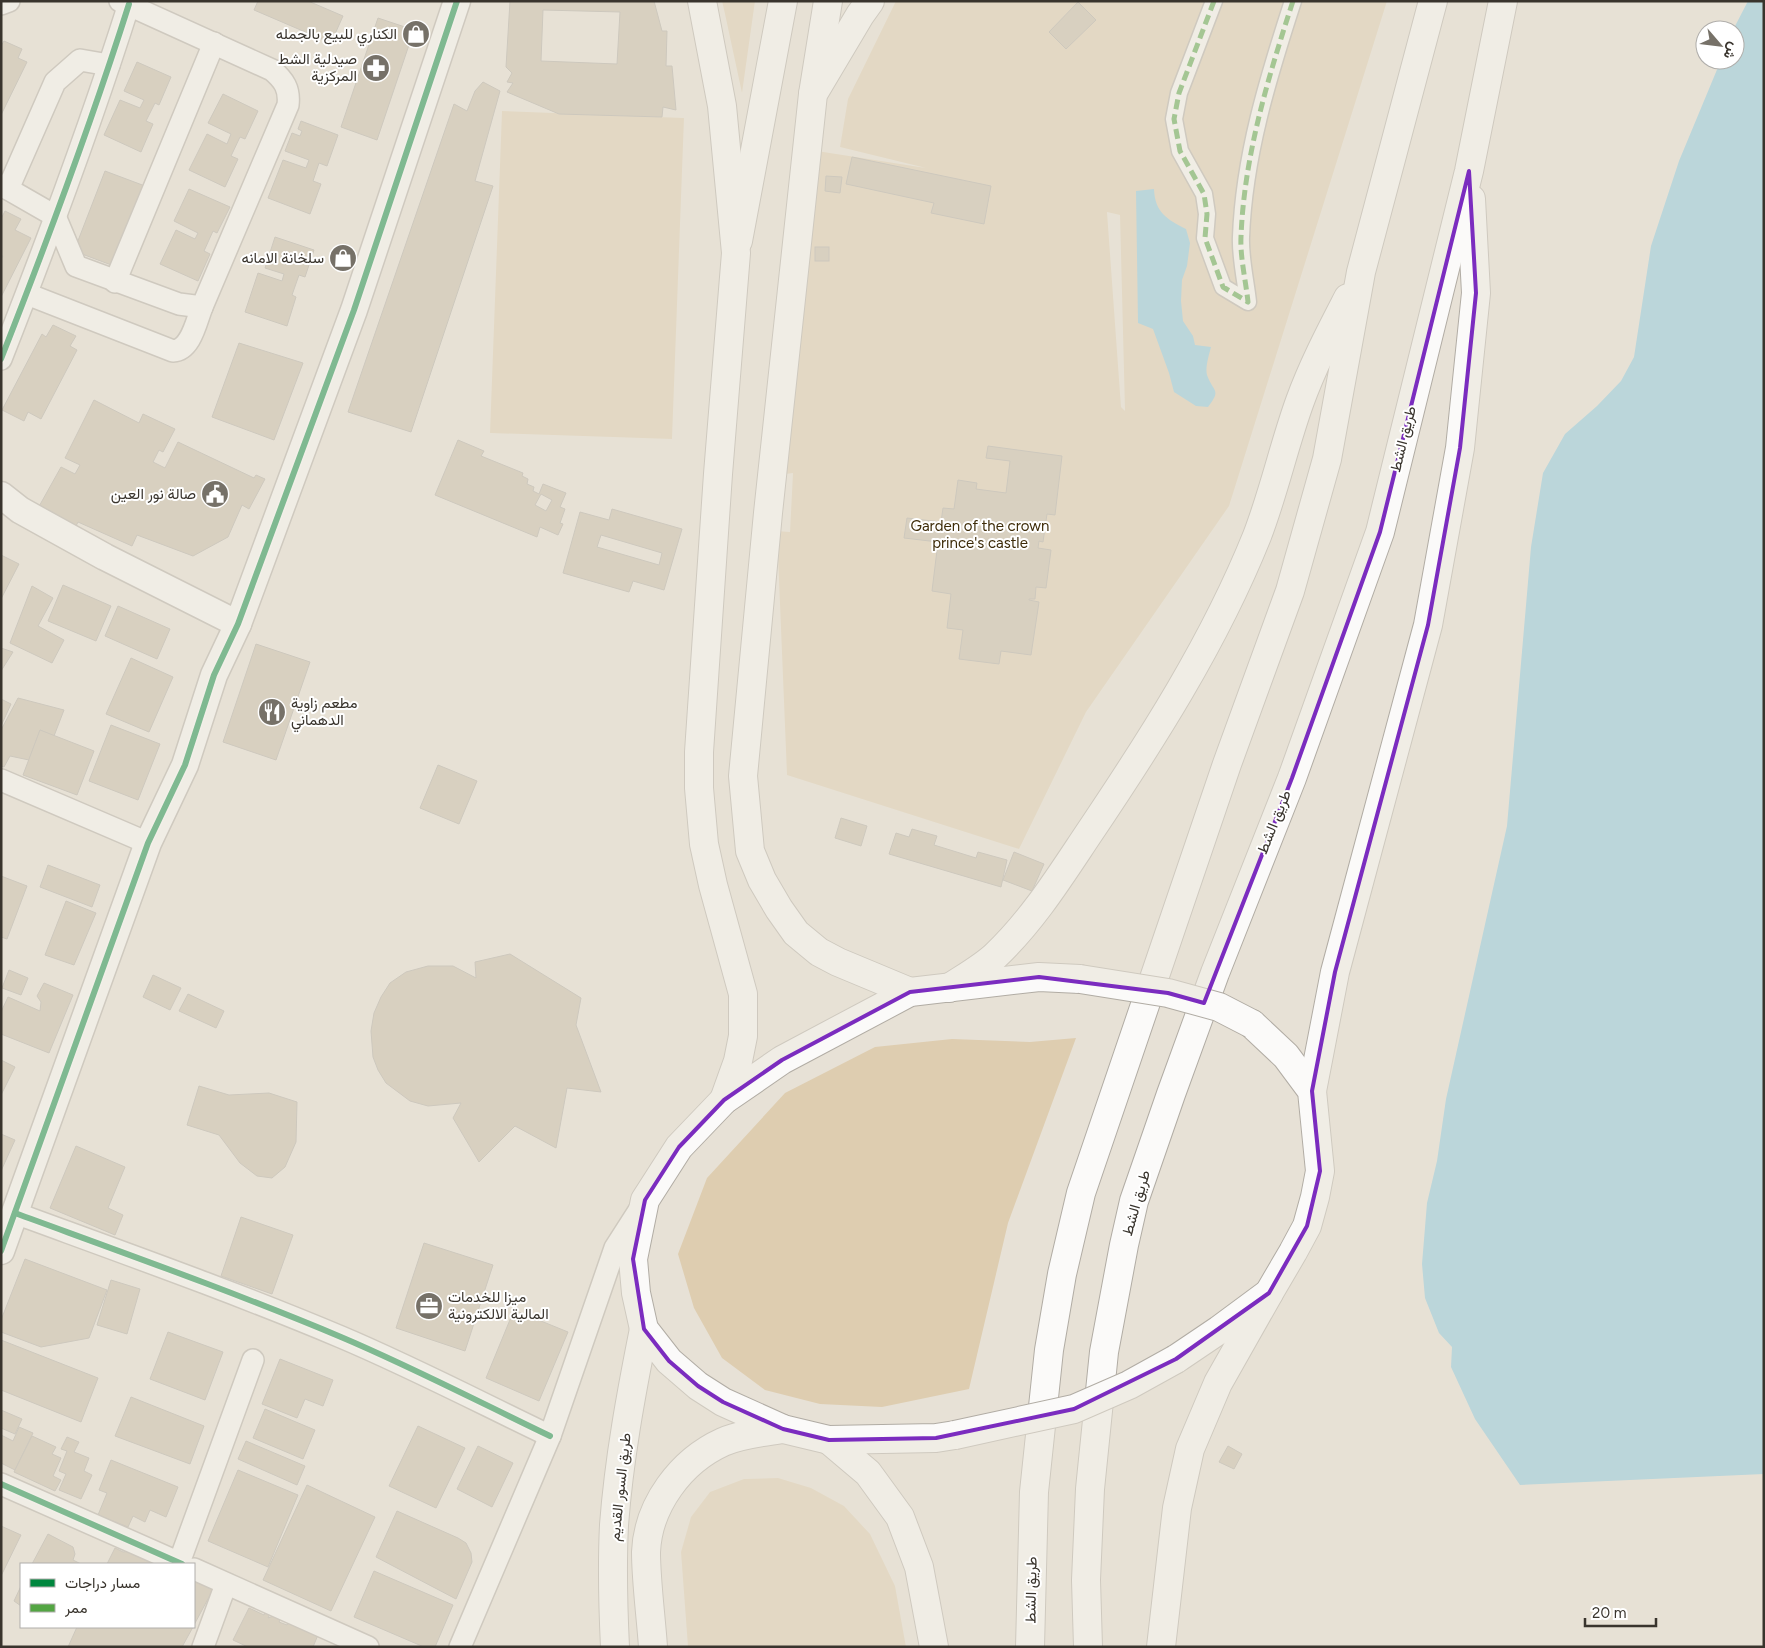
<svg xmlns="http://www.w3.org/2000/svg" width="1765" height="1648" font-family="Figtree,Vazirmatn,sans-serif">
<rect width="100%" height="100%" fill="#e7e1d6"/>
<!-- green -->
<g fill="#decdb0" fill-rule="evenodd">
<path d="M 722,1 L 755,1 L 742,93 L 725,14 Z"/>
<path d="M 896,1 L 1387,1 L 1229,506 L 1086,712 L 1019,849 L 787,775 L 777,531 L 790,532 L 793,473 L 778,475 L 817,151 L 926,168 L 840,147 L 848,99 ZM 1107,212 L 1120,215 L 1125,411 L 1121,407 Z"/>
<path d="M 502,111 L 684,118 L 672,439 L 490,433 Z"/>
<path d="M 1076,1038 L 1008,1223 L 969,1389 L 882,1407 L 820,1404 L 765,1390 L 722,1358 L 694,1308 L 678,1254 L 707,1178 L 785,1093 L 875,1047 L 952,1039 L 1030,1042 Z"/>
<path d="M 778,1478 L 811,1488 L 844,1506 L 870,1534 L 895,1586 L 906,1647 L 688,1647 L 681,1552 L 691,1517 L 710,1492 L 744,1479 Z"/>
</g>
<!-- water -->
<g fill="#86c7e0">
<path d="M 1748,1 L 1764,1 L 1764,1474 L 1520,1485 L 1475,1419 L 1451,1367 L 1452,1347 L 1439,1333 L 1425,1298 L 1422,1264 L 1427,1203 L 1437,1161 L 1446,1099 L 1507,826 L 1531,547 L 1543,473 L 1565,434 L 1597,406 L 1621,381 L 1634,357 L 1651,246 L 1679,161 L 1721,60 L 1735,60 L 1735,30 L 1733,30 Z"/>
<path d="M 1154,189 C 1155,213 1167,219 1186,229 L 1190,243 L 1187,266 L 1182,280 L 1181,301 L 1183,321 L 1193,336 L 1195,345 L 1211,347 C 1209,355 1205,367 1207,375 C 1213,392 1222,389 1208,407 L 1196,406 L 1174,392 L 1169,373 L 1153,329 L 1138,323 L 1136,191 Z"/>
</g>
<!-- building -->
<g fill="#c6bba7" stroke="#aea9a1" fill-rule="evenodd">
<path d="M 258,1 L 308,1 L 343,16 L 331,43 L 254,10 Z"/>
<path d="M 510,1 L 654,1 L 662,31 L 667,31 L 666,66 L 672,66 L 676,110 L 663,107 L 662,117 L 559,114 L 507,92 L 513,83 L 507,82 L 512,73 L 506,67 ZM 543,10 L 620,12 L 617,64 L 541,61 Z"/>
<path d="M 1078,2 L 1096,20 L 1066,49 L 1049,32 Z"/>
<path d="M 378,18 L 414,30 L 377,140 L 341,127 Z"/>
<path d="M 4,41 L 22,49 L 18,58 L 27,62 L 1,115 L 1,46 Z"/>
<path d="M 137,62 L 171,77 L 159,105 L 155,103 L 146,121 L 153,124 L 141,152 L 104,135 L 120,100 L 140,108 L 144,100 L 124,91 Z"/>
<path d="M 483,82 L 500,91 L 475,181 L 493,186 L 411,432 L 348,412 L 454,104 L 467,111 L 475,91 Z"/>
<path d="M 223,94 L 258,111 L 245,139 L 240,137 L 231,156 L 238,159 L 225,187 L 189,170 L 207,134 L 227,144 L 231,134 L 208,123 Z"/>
<path d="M 301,121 L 338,135 L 327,166 L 319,163 L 313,181 L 321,184 L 310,214 L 268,198 L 283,160 L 306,168 L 309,160 L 285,151 L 292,133 L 300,136 L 302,131 L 298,129 Z"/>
<path d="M 852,157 L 991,186 L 984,224 L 931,213 L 934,203 L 846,184 Z"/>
<path d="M 105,171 L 145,186 L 114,266 L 74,251 Z"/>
<path d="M 826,176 L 842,177 L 840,193 L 825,191 Z"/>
<path d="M 189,189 L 230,207 L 217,233 L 213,231 L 204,251 L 210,254 L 198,281 L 160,264 L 176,230 L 195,239 L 198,233 L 174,221 Z"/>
<path d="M 5,211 L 21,219 L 15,230 L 31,238 L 1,297 L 1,259 L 3,256 L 1,256 L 1,219 Z"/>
<path d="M 275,237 L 314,250 L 305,277 L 299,275 L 292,295 L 296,297 L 287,326 L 245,312 L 258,273 L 282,281 L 284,274 L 265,268 Z"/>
<rect x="815" y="247" width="14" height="14"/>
<path d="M 53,325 L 76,336 L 70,346 L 77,350 L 41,419 L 28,412 L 24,421 L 2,410 L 42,334 L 46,337 Z"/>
<path d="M 239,343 L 303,363 L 274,440 L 212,417 Z"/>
<path d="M 94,400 L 139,423 L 143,414 L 175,429 L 163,452 L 159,450 L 153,462 L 165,468 L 178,442 L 254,478 L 256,475 L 265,479 L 249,509 L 242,505 L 228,537 L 193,556 L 137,535 L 132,546 L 78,522 L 74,530 L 37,510 L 61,467 L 75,474 L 80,465 L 65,458 Z"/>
<path d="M 458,440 L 484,451 L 481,456 L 523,473 L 522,476 L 528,479 L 527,484 L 534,487 L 533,491 L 539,494 L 543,484 L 566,493 L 560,507 L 565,509 L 560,523 L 563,524 L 558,535 L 540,527 L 537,537 L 435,495 ZM 541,494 L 552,500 L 546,511 L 535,505 Z"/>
<path d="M 988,446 L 1062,456 L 1055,515 L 1047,514 L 1043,542 L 1039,541 L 1038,548 L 1051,550 L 1046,588 L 1036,587 L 1035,599 L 1029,599 L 1029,600 L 1039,602 L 1031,655 L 1001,651 L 999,664 L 959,659 L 963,630 L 947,628 L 951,594 L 932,591 L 938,542 L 904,538 L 907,518 L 941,522 L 943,508 L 954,509 L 958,480 L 977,483 L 976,489 L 1006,493 L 1010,461 L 986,458 Z"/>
<path d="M 612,509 L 682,529 L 664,590 L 633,581 L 629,592 L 563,573 L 580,512 L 609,520 ZM 601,535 L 662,553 L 659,565 L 597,547 Z"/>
<path d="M 1,555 L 19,564 L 1,599 Z"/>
<path d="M 63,585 L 111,606 L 96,641 L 48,621 Z"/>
<path d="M 32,586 L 53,598 L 38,626 L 64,640 L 52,663 L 10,643 Z"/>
<path d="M 118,606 L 170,629 L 157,659 L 105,636 Z"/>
<path d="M 256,644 L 310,662 L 276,760 L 223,742 Z"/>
<path d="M 1,648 L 13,652 L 1,671 Z"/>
<path d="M 131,658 L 173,677 L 149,732 L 106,714 Z"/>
<path d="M 18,698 L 64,710 L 54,736 L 40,730 L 29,760 L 10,756 L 4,767 L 1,766 L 1,730 Z"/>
<path d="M 1,699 L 11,704 L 1,726 Z"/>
<path d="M 111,725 L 160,744 L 138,800 L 89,781 Z"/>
<path d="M 40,730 L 94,751 L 77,795 L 23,775 Z"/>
<path d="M 438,765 L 477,781 L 459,824 L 420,808 Z"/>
<path d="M 841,818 L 867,826 L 861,846 L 835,838 Z"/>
<path d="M 912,829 L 937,836 L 934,845 L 976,858 L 978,852 L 1007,860 L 1001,887 L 889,854 L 896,833 L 909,837 Z"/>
<path d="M 1014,852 L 1044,864 L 1032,891 L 1003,880 Z"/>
<path d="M 48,865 L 100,885 L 92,907 L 40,887 Z"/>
<path d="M 1,876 L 27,886 L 7,939 L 1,937 Z"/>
<path d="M 66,901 L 96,913 L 74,965 L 45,955 Z"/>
<path d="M 510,954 L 581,998 L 576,1025 L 601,1092 L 567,1088 L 556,1148 L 515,1126 L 479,1162 L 453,1118 L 461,1103 L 428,1106 L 410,1101 L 386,1083 L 378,1070 L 373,1057 L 371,1031 L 374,1013 L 381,997 L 390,983 L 406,972 L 428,966 L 453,966 L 476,978 L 475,962 Z"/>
<path d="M 9,970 L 28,978 L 21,995 L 2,988 Z"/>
<path d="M 153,975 L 181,988 L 170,1010 L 143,997 Z"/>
<path d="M 44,983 L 73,995 L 49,1053 L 1,1034 L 1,1012 L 8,997 L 40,1011 L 41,1002 L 37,996 Z"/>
<path d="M 188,994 L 224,1011 L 216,1028 L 179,1011 Z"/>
<path d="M 1,1060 L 15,1067 L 1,1095 Z"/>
<path d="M 199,1086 L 229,1095 L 269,1093 L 297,1102 L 296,1142 L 285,1167 L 272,1178 L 257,1176 L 240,1163 L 219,1135 L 187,1125 Z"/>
<path d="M 1,1134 L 15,1140 L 1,1171 Z"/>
<path d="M 76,1146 L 125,1167 L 108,1208 L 123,1215 L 115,1235 L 50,1208 Z"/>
<path d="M 241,1217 L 293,1235 L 272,1294 L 221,1276 Z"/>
<path d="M 424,1243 L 493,1265 L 465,1351 L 396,1328 Z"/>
<path d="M 25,1259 L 107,1290 L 89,1338 L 41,1347 L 1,1332 L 1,1320 Z"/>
<path d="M 111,1280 L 140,1289 L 127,1334 L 97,1325 Z"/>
<path d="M 514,1310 L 568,1332 L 539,1401 L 486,1378 Z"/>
<path d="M 168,1332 L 223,1352 L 205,1400 L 150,1379 Z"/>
<path d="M 1,1340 L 98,1378 L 81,1422 L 1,1390 Z"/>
<path d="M 280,1359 L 333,1380 L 323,1406 L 305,1399 L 297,1418 L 262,1404 Z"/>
<path d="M 131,1397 L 204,1426 L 190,1464 L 115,1436 Z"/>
<path d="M 265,1409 L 315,1430 L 303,1459 L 253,1438 Z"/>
<path d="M 1,1410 L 22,1419 L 15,1434 L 1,1428 Z"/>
<path d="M 418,1426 L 465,1448 L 436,1508 L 389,1486 Z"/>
<path d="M 19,1427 L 33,1433 L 15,1470 L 1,1463 L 1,1435 L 13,1441 Z"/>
<path d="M 32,1436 L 56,1447 L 52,1454 L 61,1458 L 53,1476 L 61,1480 L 55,1491 L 14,1472 Z"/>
<path d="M 67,1437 L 79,1442 L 74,1452 L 89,1458 L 84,1471 L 92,1475 L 81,1499 L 59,1490 L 66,1474 L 59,1471 L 67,1451 L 61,1449 Z"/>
<path d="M 246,1441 L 305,1466 L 297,1485 L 238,1459 Z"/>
<path d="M 478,1446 L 513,1463 L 492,1507 L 457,1489 Z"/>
<path d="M 1228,1446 L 1242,1454 L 1234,1469 L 1219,1462 Z"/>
<path d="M 111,1460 L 178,1487 L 166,1517 L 150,1510 L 145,1522 L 133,1516 L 128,1527 L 98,1515 L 107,1493 L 99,1490 Z"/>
<path d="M 238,1470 L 298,1495 L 268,1567 L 208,1541 Z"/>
<path d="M 307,1485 L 375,1517 L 331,1611 L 263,1580 Z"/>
<path d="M 397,1511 L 458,1538 L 466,1543 L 471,1553 L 472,1562 L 456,1599 L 376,1557 Z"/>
<path d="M 1,1526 L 21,1535 L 1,1576 Z"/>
<path d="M 48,1534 L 73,1547 L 75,1554 L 73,1560 L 81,1564 L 32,1564 Z"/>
<path d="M 115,1548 L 123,1552 L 136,1550 L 158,1564 L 107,1564 Z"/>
<path d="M 374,1571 L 453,1605 L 435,1647 L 424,1647 L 354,1617 Z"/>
<path d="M 194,1573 L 216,1584 L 194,1625 Z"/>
<path d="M 21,1586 L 21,1606 L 14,1601 Z"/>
<path d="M 249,1608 L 264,1615 L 267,1608 L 272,1610 L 268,1618 L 276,1615 L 281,1618 L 279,1622 L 287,1625 L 292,1616 L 320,1630 L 313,1647 L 248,1647 L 233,1640 Z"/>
<path d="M 77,1627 L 193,1627 L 182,1647 L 68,1647 Z"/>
</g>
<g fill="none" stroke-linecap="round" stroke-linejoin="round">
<!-- pedestrian casing -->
<g stroke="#b1aca4" stroke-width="19">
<path id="pedestrian" d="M 1214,1 L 1179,93 L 1174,119 L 1180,151 L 1204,194 L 1207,214 L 1205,238 L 1223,287 L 1248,302 C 1246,282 1240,257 1241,237 C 1244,156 1268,78 1293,1"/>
</g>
<!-- minor casing -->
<g stroke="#b1aca4" stroke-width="24">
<g id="minor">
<path d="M 1,4 L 9,1"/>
<path d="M 1,185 L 55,216 L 76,266 L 179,304 L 202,307 L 288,105 C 290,89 284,80 272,70 L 120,1"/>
<path d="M 8,189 L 55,82 L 80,60 L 109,65"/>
<path d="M 115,282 L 214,43"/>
<path d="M 27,294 L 173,351 C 191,350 196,322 202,307"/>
<path d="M 1,359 C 47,242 91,124 129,4"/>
<path d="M 1,780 L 148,843"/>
<path d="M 15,1213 C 124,1253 234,1292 341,1337 C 412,1367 481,1403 550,1436"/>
<path d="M 1,1484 L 182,1564"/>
<path d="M 179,1563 L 253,1360"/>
<path d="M 194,1569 L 368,1647"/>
<path d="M 203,1647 L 226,1584"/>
<path d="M 460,1647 L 550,1436 L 615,1248 L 640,1209"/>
</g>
</g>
<!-- tertiary casing -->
<g stroke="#b1aca4" stroke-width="29">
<g id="tertiary">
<path d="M 1,495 L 20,510 L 105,557 L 238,624"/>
<path d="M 1,1251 L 148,843 L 185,765 L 214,675 L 238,624 L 354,310 L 457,1"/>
</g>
</g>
<!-- secondary casing -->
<g stroke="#b1aca4" stroke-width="30">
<g id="secondary">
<path d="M 813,94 L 828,1"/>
<path d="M 738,241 L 783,1"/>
</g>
</g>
<!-- primary casing -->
<g stroke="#b1aca4" stroke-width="30">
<g id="primary">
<path d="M 702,1 L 722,106 L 736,253 L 718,474 L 699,752 L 699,788 L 704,844 L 713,885 L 743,994 L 743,1036 L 738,1061 L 724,1100"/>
<path d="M 870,1 L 860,15 L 813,94 L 768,513 L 743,776 L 750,851 L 762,880 L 779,909 L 796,933 L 819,952 L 838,962 L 910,992"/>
<path d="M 1176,1359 L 1219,1330 L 1269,1293 L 1293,1252 L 1307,1226 L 1315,1197 L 1320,1171 L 1312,1091 L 1286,1056 L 1252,1024"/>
<path d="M 955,1435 L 936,1438 L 829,1440 L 783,1429 L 723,1402 L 698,1386 L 669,1361 L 644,1329 L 636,1293 L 633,1259 L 645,1200 L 679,1147 L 724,1100 L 782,1060 L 910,992 L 1039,977 L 1080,979"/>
<path d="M 615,1647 C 613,1606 612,1566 614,1525 C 619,1459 631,1394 644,1329"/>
<path d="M 653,1647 C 651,1617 646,1581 646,1552 C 648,1505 681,1461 723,1442 C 741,1434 764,1432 783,1429"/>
</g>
</g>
<!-- trunk casing -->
<g stroke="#b1aca4" stroke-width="30">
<g id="trunk">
<path d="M 949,988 C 964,978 982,968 995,956 C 1032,921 1059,878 1087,836 C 1151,741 1214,643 1257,536 C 1274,492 1284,445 1300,401 C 1313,365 1331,331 1348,298"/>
<path d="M 1312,1091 L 1335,972 L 1428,625 L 1460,448 L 1476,293 L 1471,199"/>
<path d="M 829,1440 L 868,1473 L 900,1517 L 919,1567 L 934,1647"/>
<path d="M 1030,1647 L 1034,1492 L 1049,1350 L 1062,1274 L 1081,1193 L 1227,764 L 1290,591 L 1327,459 L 1361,272 L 1433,1"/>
<path d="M 1088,1647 L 1086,1580 L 1090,1489 L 1104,1352 L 1124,1245 L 1134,1201 L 1171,1094 L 1215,973 L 1292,778 L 1380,532 L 1469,171 L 1503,1"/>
<path d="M 1161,1647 L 1177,1508 L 1190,1449 L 1218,1383 L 1269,1293"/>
</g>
</g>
<!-- pedestrian -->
<use href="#pedestrian" stroke="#fbfaf9" stroke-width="16"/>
<!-- minor -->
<use href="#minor" stroke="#fbfaf9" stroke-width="21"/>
<!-- tertiary -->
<use href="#tertiary" stroke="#fbfaf9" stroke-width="26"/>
<!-- secondary -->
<use href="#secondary" stroke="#fbfaf9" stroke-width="28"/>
<!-- primary -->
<use href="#primary" stroke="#fbfaf9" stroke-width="28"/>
<!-- trunk -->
<use href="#trunk" stroke="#fbfaf9" stroke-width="28"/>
<!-- primary-bridge casing -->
<g stroke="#b1aca4" stroke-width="30" stroke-linecap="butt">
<g id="primary-bridge">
<path d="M 1080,979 L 1168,993 L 1219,1007 L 1252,1024"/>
<path d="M 955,1435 L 1074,1409 L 1129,1385 L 1176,1359"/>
</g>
</g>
<!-- primary-bridge -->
<use href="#primary-bridge" stroke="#fbfaf9" stroke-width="28"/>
<!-- quiet -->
<path stroke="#53a543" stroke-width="5" stroke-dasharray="10 5" stroke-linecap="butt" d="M 1214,1 L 1179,93 L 1174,119 L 1180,151 L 1204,194 L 1207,214 L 1205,238 L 1223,287 L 1248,302 C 1246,282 1240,257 1241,237 C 1244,156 1268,78 1293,1"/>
<!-- cycleway casing -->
<g stroke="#fff" stroke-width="9">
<g id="cycleway">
<path d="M 1,359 C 47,242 91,124 129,4"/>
<path d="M 15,1213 C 124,1253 234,1292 341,1337 C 412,1367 481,1403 550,1436"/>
<path d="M 1,1251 L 148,843 L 185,765 L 214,675 L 238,624 L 354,310 L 457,1"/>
<path d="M 1,1484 L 182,1564"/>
</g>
</g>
<!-- cycleway -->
<use href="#cycleway" stroke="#00873e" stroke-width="6"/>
</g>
<!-- marked area -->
<path d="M0 0H1765V1648H0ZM 1469,171 L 1476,293 L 1460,448 L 1428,625 L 1335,972 L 1312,1091 L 1320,1171 L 1307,1226 L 1269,1293 L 1176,1359 L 1074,1409 L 936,1438 L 829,1440 L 783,1429 L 723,1402 L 698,1386 L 669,1361 L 644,1329 L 633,1259 L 645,1200 L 679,1147 L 724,1100 L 782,1060 L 910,992 L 1039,977 L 1168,993 L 1204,1003 L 1292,778 L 1380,532 Z" fill="#e7e1d6" fill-opacity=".55" fill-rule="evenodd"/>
<path fill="none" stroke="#7b2cbf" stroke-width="4" stroke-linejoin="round" d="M 1469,171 L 1476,293 L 1460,448 L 1428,625 L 1335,972 L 1312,1091 L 1320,1171 L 1307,1226 L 1269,1293 L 1176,1359 L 1074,1409 L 936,1438 L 829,1440 L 783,1429 L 723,1402 L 698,1386 L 669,1361 L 644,1329 L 633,1259 L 645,1200 L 679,1147 L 724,1100 L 782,1060 L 910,992 L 1039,977 L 1168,993 L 1204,1003 L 1292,778 L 1380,532 Z"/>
<!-- icons -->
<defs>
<g id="shop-disc" transform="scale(1.4375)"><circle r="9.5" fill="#767168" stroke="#fff"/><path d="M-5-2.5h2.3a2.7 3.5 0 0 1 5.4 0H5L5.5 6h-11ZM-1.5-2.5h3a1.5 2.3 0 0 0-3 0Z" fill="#fff"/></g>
<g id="pharmacy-disc" transform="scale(1.4375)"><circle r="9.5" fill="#767168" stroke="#fff"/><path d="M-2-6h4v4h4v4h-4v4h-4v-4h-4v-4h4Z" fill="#fff"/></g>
<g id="civic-disc" transform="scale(1.4375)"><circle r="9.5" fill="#767168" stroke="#fff"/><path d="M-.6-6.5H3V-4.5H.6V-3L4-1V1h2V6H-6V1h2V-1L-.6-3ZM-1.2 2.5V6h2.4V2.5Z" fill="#fff"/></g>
<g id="restaurant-disc" transform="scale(1.4375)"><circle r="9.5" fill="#767168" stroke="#fff"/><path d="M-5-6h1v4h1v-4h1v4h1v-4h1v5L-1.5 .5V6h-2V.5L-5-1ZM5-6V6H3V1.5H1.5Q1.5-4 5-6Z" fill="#fff"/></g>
<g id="office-disc" transform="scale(1.4375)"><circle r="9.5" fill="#767168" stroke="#fff"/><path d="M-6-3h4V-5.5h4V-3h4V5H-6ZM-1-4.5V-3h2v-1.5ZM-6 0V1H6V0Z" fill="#fff"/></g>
</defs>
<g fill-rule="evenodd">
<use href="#shop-disc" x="416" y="34"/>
<use href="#pharmacy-disc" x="376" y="68"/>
<use href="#shop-disc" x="343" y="258"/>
<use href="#civic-disc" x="215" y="494"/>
<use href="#restaurant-disc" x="272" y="712"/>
<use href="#office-disc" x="429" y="1306"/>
</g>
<g text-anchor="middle" stroke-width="4" stroke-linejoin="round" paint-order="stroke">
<!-- poi labels -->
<g font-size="15" fill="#39342d" stroke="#fff" text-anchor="end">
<text x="397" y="39">الكناري للبيع بالجمله</text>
<text x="357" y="64">صيدلية الشط<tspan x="357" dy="17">المركزية</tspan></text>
<text x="324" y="263">سلخانة الامانه</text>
<text x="196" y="499">صالة نور العين</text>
<text x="291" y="708" text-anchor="start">مطعم زاوية<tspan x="291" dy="17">الدهماني</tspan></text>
<text x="448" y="1302" text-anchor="start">ميزا للخدمات<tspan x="448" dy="17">المالية الالكترونية</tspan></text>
</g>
<!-- street labels -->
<g font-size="15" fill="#39342d" stroke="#fff">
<text transform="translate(1403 439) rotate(-76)" y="5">طريق الشط</text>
<text transform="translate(1274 822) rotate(-68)" y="5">طريق الشط</text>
<text transform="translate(1136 1203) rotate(-74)" y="5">طريق الشط</text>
<text transform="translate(620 1487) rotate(-84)" y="5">طريق السور القديم</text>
<text transform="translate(1031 1590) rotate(-89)" y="5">طريق الشط</text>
</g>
<!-- park labels -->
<g font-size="15" fill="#3d2b08" stroke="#fff">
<text x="980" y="531">Garden of the crown<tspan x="980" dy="17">prince's castle</tspan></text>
</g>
</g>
<!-- border -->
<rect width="1765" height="1648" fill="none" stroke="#39342d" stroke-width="5"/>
<!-- legend -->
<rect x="20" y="1563" width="175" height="65" fill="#ffffff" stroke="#b0aeab"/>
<rect x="30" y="1579" width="25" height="8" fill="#00873e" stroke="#b0aeab"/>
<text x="65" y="1588" font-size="15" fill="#39342d">مسار دراجات</text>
<rect x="30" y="1604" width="25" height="8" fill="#53a543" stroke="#b0aeab"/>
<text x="65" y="1613" font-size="15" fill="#39342d">ممر</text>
<!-- north arrow -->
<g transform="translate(1720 45) rotate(118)"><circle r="24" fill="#ffffff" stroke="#b0aeab"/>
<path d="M0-4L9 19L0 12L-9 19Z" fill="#767168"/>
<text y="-8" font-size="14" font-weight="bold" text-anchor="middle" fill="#39342d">ش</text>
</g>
<!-- scale -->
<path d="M1585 1618v8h71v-8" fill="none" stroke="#39342d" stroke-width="2.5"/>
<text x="1592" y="1618" font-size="15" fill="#39342d" stroke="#ffffff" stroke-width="4" paint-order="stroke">20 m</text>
</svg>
